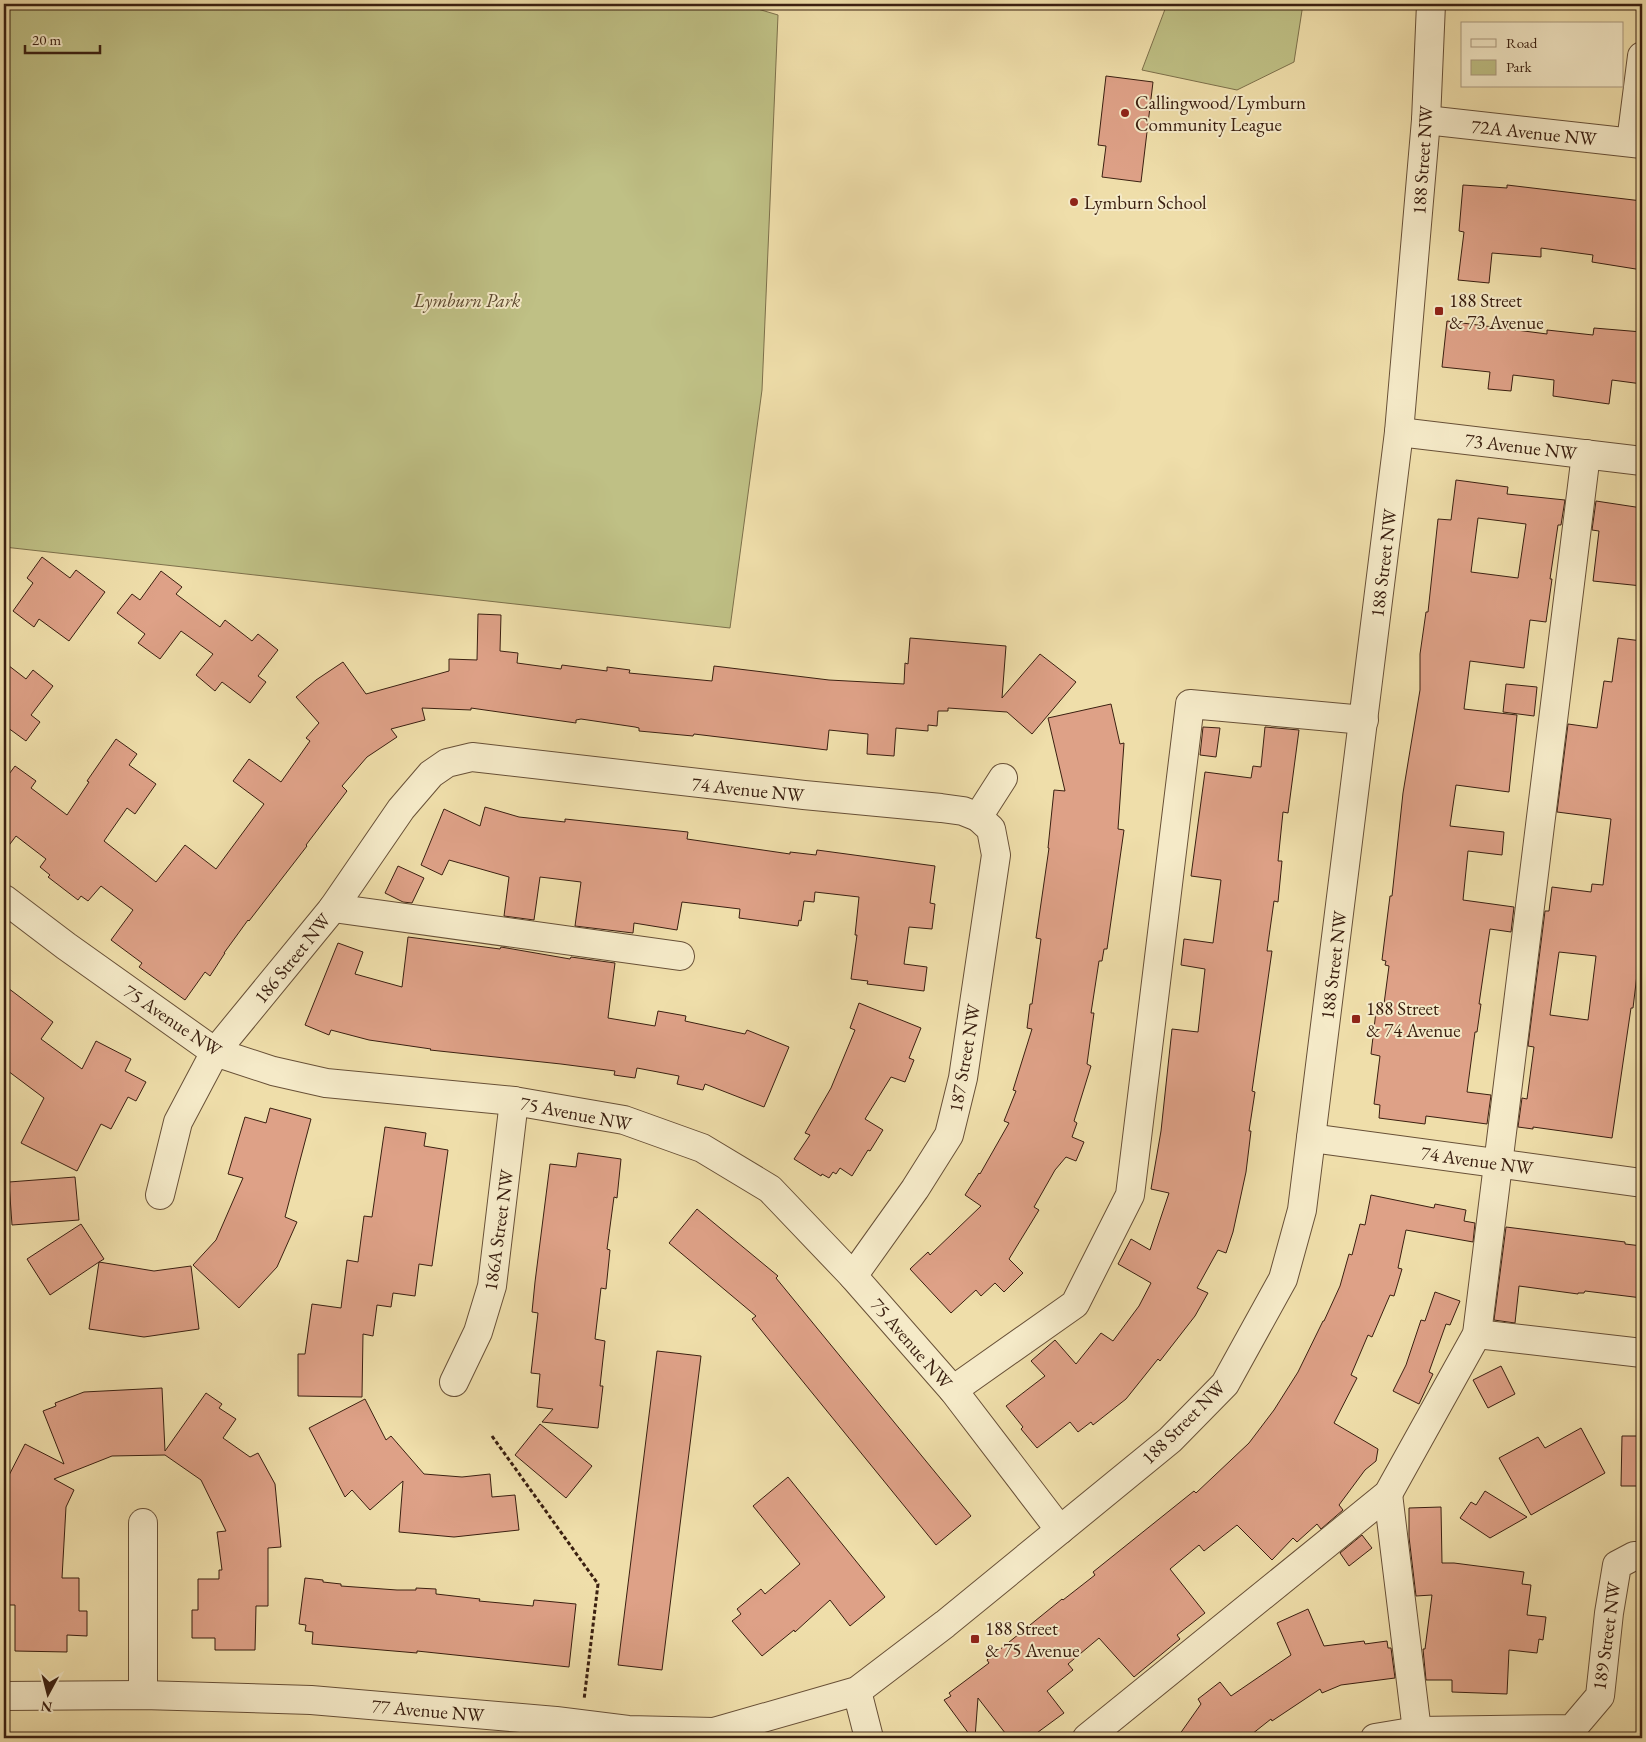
<svg xmlns="http://www.w3.org/2000/svg" width="1646" height="1742" font-family="'EB Garamond',serif">
<rect width="100%" height="100%" fill="#efdeaa"/>
<filter id="stains"><feTurbulence type="fractalNoise" baseFrequency=".004" numOctaves="4"/><feColorMatrix values="0 0 0 0 .2 0 0 0 0 .09 0 0 0 0 .02 0 0 0 .5 -.17"/></filter>
<radialGradient id="worn" r=".72"><stop offset=".6" stop-color="#630" stop-opacity="0"/><stop offset="1" stop-color="#630" stop-opacity=".3"/></radialGradient>
<!-- green -->
<g fill="#bfc085" stroke="#7d704b">
<path d="M 4,4 L 741,4 L 778,15 L 762,390 L 730,628 L 4,547 Z"/>
<path d="M 1167,4 L 1303,4 L 1294,62 L 1237,90 L 1142,70 Z"/>
</g>
<!-- building -->
<g fill="#dea187" stroke="#3b2011" fill-rule="evenodd">
<path d="M 1106,76 L 1153,82 L 1141,182 L 1102,177 L 1106,146 L 1098,145 Z"/>
<path d="M 1463,185 L 1507,188 L 1507,185 L 1642,201 L 1642,270 L 1592,262 L 1593,255 L 1541,248 L 1541,257 L 1492,253 L 1489,283 L 1458,280 L 1464,232 L 1459,231 Z"/>
<path d="M 1447,321 L 1547,334 L 1547,330 L 1593,335 L 1594,328 L 1642,332 L 1642,384 L 1612,380 L 1609,404 L 1553,396 L 1554,380 L 1513,375 L 1511,391 L 1488,389 L 1490,372 L 1442,367 Z"/>
<path d="M 1456,480 L 1508,487 L 1507,494 L 1565,500 L 1561,525 L 1558,525 L 1550,579 L 1552,579 L 1546,622 L 1530,620 L 1524,668 L 1470,661 L 1464,709 L 1517,715 L 1509,792 L 1456,785 L 1450,826 L 1504,832 L 1502,855 L 1468,851 L 1463,900 L 1514,907 L 1511,932 L 1490,929 L 1479,1004 L 1481,1004 L 1477,1032 L 1475,1032 L 1467,1092 L 1491,1095 L 1487,1124 L 1426,1116 L 1425,1124 L 1379,1118 L 1380,1105 L 1374,1104 L 1380,1056 L 1371,1054 L 1377,1003 L 1384,1004 L 1389,966 L 1385,965 L 1386,961 L 1382,960 L 1390,896 L 1392,896 L 1403,793 L 1420,690 L 1420,654 L 1426,612 L 1428,612 L 1438,519 L 1451,520 ZM 1478,518 L 1526,524 L 1518,578 L 1471,572 Z"/>
<path d="M 1596,501 L 1642,508 L 1642,586 L 1593,581 L 1599,531 L 1592,530 Z"/>
<path d="M 42,557 L 70,578 L 76,570 L 105,592 L 69,641 L 39,619 L 34,627 L 13,611 L 33,583 L 27,578 Z"/>
<path d="M 161,571 L 182,587 L 176,594 L 220,627 L 225,620 L 252,641 L 258,634 L 278,650 L 258,676 L 266,682 L 250,703 L 222,682 L 215,691 L 196,675 L 213,654 L 181,631 L 160,659 L 138,643 L 145,634 L 117,613 L 132,594 L 140,600 Z"/>
<path d="M 478,614 L 501,615 L 500,651 L 518,653 L 517,663 L 561,669 L 562,665 L 607,671 L 607,667 L 630,670 L 629,673 L 712,681 L 714,666 L 829,680 L 904,684 L 905,663 L 908,664 L 910,638 L 1006,646 L 1002,698 L 1040,654 L 1076,682 L 1032,734 L 1007,712 L 948,708 L 948,711 L 938,711 L 937,726 L 928,725 L 928,731 L 896,728 L 894,756 L 867,754 L 868,734 L 829,730 L 827,750 L 694,734 L 693,736 L 639,731 L 639,728 L 635,727 L 581,719 L 576,720 L 576,723 L 471,708 L 471,710 L 422,708 L 425,720 L 391,729 L 397,737 L 367,757 L 342,786 L 347,791 L 306,845 L 307,846 L 249,921 L 248,920 L 224,953 L 225,953 L 210,976 L 205,972 L 185,1000 L 139,967 L 142,963 L 111,940 L 133,910 L 101,886 L 88,901 L 81,896 L 78,900 L 48,877 L 50,875 L 40,867 L 46,859 L 16,836 L 4,852 L 4,781 L 15,766 L 36,781 L 31,788 L 67,815 L 89,782 L 87,781 L 116,739 L 137,754 L 129,765 L 156,784 L 135,814 L 127,808 L 104,841 L 156,882 L 185,845 L 216,869 L 264,804 L 233,781 L 249,759 L 281,782 L 310,741 L 306,738 L 319,723 L 296,697 L 316,680 L 343,662 L 366,694 L 449,671 L 449,659 L 477,660 Z"/>
<path d="M 1618,638 L 1642,641 L 1642,895 L 1638,926 L 1642,927 L 1642,933 L 1633,1008 L 1631,1008 L 1612,1138 L 1533,1127 L 1533,1129 L 1518,1127 L 1522,1098 L 1527,1099 L 1534,1047 L 1528,1046 L 1545,911 L 1549,911 L 1552,887 L 1591,892 L 1592,884 L 1603,885 L 1611,819 L 1557,812 L 1568,724 L 1597,728 L 1604,681 L 1612,682 ZM 1559,952 L 1596,956 L 1588,1020 L 1550,1015 Z"/>
<path d="M 4,662 L 26,679 L 33,670 L 53,686 L 31,715 L 40,722 L 26,741 L 4,725 Z"/>
<path d="M 1506,684 L 1537,687 L 1534,716 L 1503,712 Z"/>
<path d="M 1111,704 L 1120,744 L 1124,743 L 1118,829 L 1124,830 L 1107,949 L 1104,949 L 1102,961 L 1099,961 L 1091,1013 L 1094,1013 L 1087,1064 L 1091,1066 L 1074,1121 L 1077,1123 L 1072,1137 L 1084,1142 L 1076,1161 L 1066,1157 L 1055,1170 L 1034,1207 L 1039,1210 L 1009,1259 L 1023,1273 L 1004,1292 L 995,1283 L 981,1296 L 976,1290 L 951,1313 L 910,1269 L 928,1252 L 930,1255 L 981,1206 L 965,1195 L 979,1173 L 980,1174 L 1009,1123 L 1004,1121 L 1016,1091 L 1013,1090 L 1032,1029 L 1027,1028 L 1030,1004 L 1032,1004 L 1041,939 L 1036,938 L 1049,848 L 1048,848 L 1054,790 L 1065,791 L 1048,718 Z"/>
<path d="M 1203,727 L 1220,728 L 1216,757 L 1200,755 Z"/>
<path d="M 1265,727 L 1299,730 L 1288,813 L 1283,812 L 1278,861 L 1282,861 L 1278,902 L 1274,901 L 1267,951 L 1272,951 L 1252,1091 L 1255,1092 L 1249,1131 L 1251,1131 L 1246,1172 L 1233,1232 L 1226,1253 L 1218,1250 L 1197,1288 L 1208,1293 L 1195,1316 L 1160,1361 L 1158,1359 L 1126,1399 L 1093,1425 L 1091,1422 L 1078,1432 L 1070,1422 L 1037,1448 L 1021,1429 L 1023,1427 L 1006,1406 L 1045,1376 L 1031,1361 L 1055,1340 L 1076,1364 L 1101,1333 L 1113,1341 L 1139,1306 L 1151,1283 L 1118,1264 L 1131,1239 L 1150,1250 L 1169,1193 L 1151,1189 L 1161,1131 L 1172,1029 L 1198,1032 L 1205,969 L 1181,965 L 1184,939 L 1213,943 L 1221,880 L 1191,876 L 1205,772 L 1251,778 L 1253,766 L 1261,767 Z"/>
<path d="M 485,807 L 519,817 L 565,822 L 565,819 L 688,832 L 687,839 L 790,854 L 790,852 L 816,855 L 817,850 L 935,866 L 930,903 L 935,904 L 932,929 L 909,927 L 904,964 L 927,967 L 924,991 L 867,984 L 868,981 L 851,979 L 857,935 L 855,935 L 859,897 L 815,892 L 814,902 L 804,901 L 801,921 L 799,920 L 798,926 L 739,918 L 740,909 L 682,902 L 677,930 L 634,923 L 633,933 L 575,926 L 581,882 L 540,877 L 534,920 L 504,916 L 509,877 L 449,860 L 442,875 L 421,865 L 444,809 L 480,826 Z"/>
<path d="M 398,866 L 424,878 L 412,903 L 403,902 L 385,893 Z"/>
<path d="M 408,937 L 500,949 L 501,947 L 570,959 L 571,957 L 615,963 L 608,1018 L 655,1026 L 658,1011 L 686,1016 L 685,1021 L 745,1034 L 747,1030 L 789,1047 L 764,1107 L 705,1084 L 703,1090 L 677,1084 L 679,1076 L 637,1068 L 635,1078 L 614,1075 L 615,1071 L 561,1064 L 430,1050 L 431,1049 L 369,1040 L 331,1030 L 329,1035 L 305,1025 L 338,943 L 363,952 L 355,974 L 402,987 Z"/>
<path d="M 4,985 L 53,1022 L 41,1039 L 82,1069 L 96,1041 L 131,1059 L 125,1071 L 146,1082 L 136,1101 L 128,1097 L 111,1129 L 101,1124 L 77,1171 L 21,1143 L 44,1098 L 4,1068 Z"/>
<path d="M 859,1003 L 921,1028 L 909,1058 L 914,1060 L 905,1082 L 891,1077 L 865,1119 L 883,1130 L 870,1151 L 868,1150 L 852,1176 L 840,1168 L 836,1174 L 833,1172 L 829,1178 L 822,1174 L 821,1176 L 794,1159 L 810,1135 L 805,1133 L 831,1088 L 855,1030 L 850,1028 Z"/>
<path d="M 270,1108 L 311,1119 L 285,1217 L 297,1222 L 277,1267 L 239,1308 L 193,1265 L 216,1240 L 243,1178 L 228,1174 L 245,1117 L 266,1123 Z"/>
<path d="M 385,1127 L 426,1133 L 424,1146 L 448,1150 L 432,1266 L 419,1264 L 415,1296 L 393,1293 L 391,1307 L 377,1305 L 373,1336 L 363,1334 L 362,1397 L 298,1396 L 298,1354 L 305,1354 L 312,1304 L 341,1308 L 347,1260 L 358,1262 L 364,1216 L 372,1217 Z"/>
<path d="M 578,1153 L 621,1159 L 617,1198 L 614,1197 L 607,1249 L 610,1250 L 606,1289 L 601,1288 L 595,1339 L 605,1341 L 600,1386 L 603,1386 L 598,1428 L 542,1422 L 553,1409 L 537,1407 L 540,1374 L 531,1373 L 538,1313 L 532,1312 L 535,1282 L 550,1164 L 576,1167 Z"/>
<path d="M 75,1177 L 79,1220 L 12,1225 L 9,1182 Z"/>
<path d="M 1371,1195 L 1434,1208 L 1435,1204 L 1466,1210 L 1464,1221 L 1475,1223 L 1473,1242 L 1406,1230 L 1398,1268 L 1402,1269 L 1394,1296 L 1390,1295 L 1372,1337 L 1368,1335 L 1351,1375 L 1357,1378 L 1334,1423 L 1378,1449 L 1376,1461 L 1365,1470 L 1339,1505 L 1343,1510 L 1321,1529 L 1317,1524 L 1297,1542 L 1293,1538 L 1272,1560 L 1237,1525 L 1204,1551 L 1199,1545 L 1170,1569 L 1205,1613 L 1177,1635 L 1180,1639 L 1134,1677 L 1099,1638 L 1068,1664 L 1073,1670 L 1047,1691 L 1064,1713 L 1030,1738 L 1009,1738 L 978,1698 L 975,1738 L 972,1738 L 944,1700 L 951,1696 L 949,1693 L 989,1663 L 987,1660 L 1062,1599 L 1063,1600 L 1095,1575 L 1093,1572 L 1194,1491 L 1196,1493 L 1249,1443 L 1274,1410 L 1298,1372 L 1323,1321 L 1324,1321 L 1340,1286 L 1349,1254 L 1352,1255 L 1360,1224 L 1365,1225 Z"/>
<path d="M 697,1209 L 778,1276 L 776,1278 L 971,1516 L 936,1545 L 752,1319 L 756,1316 L 669,1243 Z"/>
<path d="M 81,1224 L 104,1259 L 99,1262 L 154,1271 L 191,1266 L 199,1329 L 144,1337 L 89,1329 L 99,1262 L 50,1295 L 27,1259 Z"/>
<path d="M 1506,1227 L 1625,1242 L 1625,1244 L 1642,1246 L 1642,1298 L 1585,1291 L 1584,1293 L 1578,1293 L 1578,1294 L 1519,1286 L 1515,1323 L 1494,1320 Z"/>
<path d="M 1435,1292 L 1460,1301 L 1450,1325 L 1446,1324 L 1429,1372 L 1433,1374 L 1419,1404 L 1393,1391 L 1406,1365 L 1421,1320 L 1425,1321 Z"/>
<path d="M 657,1351 L 701,1356 L 662,1670 L 618,1665 Z"/>
<path d="M 1501,1366 L 1515,1394 L 1488,1408 L 1473,1380 Z"/>
<path d="M 162,1388 L 165,1451 L 206,1393 L 222,1404 L 219,1408 L 236,1419 L 223,1438 L 250,1457 L 258,1453 L 275,1484 L 281,1547 L 268,1548 L 268,1606 L 256,1606 L 255,1650 L 215,1650 L 215,1638 L 192,1638 L 192,1610 L 198,1610 L 198,1579 L 219,1579 L 219,1570 L 222,1570 L 217,1532 L 226,1531 L 201,1480 L 165,1455 L 112,1456 L 54,1479 L 74,1490 L 66,1507 L 62,1578 L 79,1578 L 79,1611 L 87,1611 L 87,1636 L 67,1635 L 67,1652 L 15,1651 L 15,1605 L 7,1605 L 7,1558 L 4,1558 L 4,1485 L 25,1444 L 64,1464 L 43,1411 L 56,1406 L 55,1403 L 84,1392 Z"/>
<path d="M 365,1399 L 386,1440 L 391,1436 L 424,1474 L 462,1477 L 490,1474 L 492,1497 L 515,1495 L 519,1530 L 454,1537 L 399,1532 L 403,1481 L 370,1510 L 352,1490 L 345,1497 L 309,1428 Z"/>
<path d="M 540,1424 L 592,1466 L 566,1498 L 515,1455 Z"/>
<path d="M 1581,1428 L 1605,1473 L 1531,1515 L 1499,1458 L 1538,1437 L 1545,1448 Z"/>
<path d="M 1622,1436 L 1642,1436 L 1642,1486 L 1621,1486 Z"/>
<path d="M 788,1477 L 885,1597 L 850,1626 L 830,1600 L 795,1632 L 794,1630 L 762,1656 L 732,1621 L 741,1614 L 737,1609 L 761,1589 L 765,1594 L 800,1564 L 753,1506 Z"/>
<path d="M 1485,1491 L 1527,1517 L 1490,1538 L 1460,1518 L 1471,1502 L 1476,1505 Z"/>
<path d="M 1441,1507 L 1442,1563 L 1454,1563 L 1524,1572 L 1522,1584 L 1531,1585 L 1527,1615 L 1546,1617 L 1543,1640 L 1539,1639 L 1537,1653 L 1509,1650 L 1507,1694 L 1452,1692 L 1452,1680 L 1426,1680 L 1423,1649 L 1425,1649 L 1432,1595 L 1416,1596 L 1409,1537 L 1409,1508 Z"/>
<path d="M 1362,1535 L 1372,1548 L 1349,1566 L 1340,1553 Z"/>
<path d="M 305,1578 L 323,1580 L 323,1582 L 341,1584 L 341,1586 L 397,1590 L 416,1590 L 416,1588 L 436,1589 L 436,1594 L 480,1599 L 479,1601 L 533,1606 L 534,1600 L 576,1604 L 569,1667 L 417,1651 L 417,1653 L 312,1644 L 313,1632 L 305,1631 L 306,1625 L 299,1624 Z"/>
<path d="M 1308,1609 L 1324,1646 L 1364,1641 L 1365,1644 L 1387,1641 L 1388,1648 L 1391,1648 L 1395,1678 L 1341,1685 L 1322,1693 L 1320,1689 L 1272,1721 L 1271,1719 L 1247,1738 L 1177,1738 L 1201,1704 L 1198,1699 L 1220,1682 L 1231,1696 L 1291,1655 L 1277,1623 Z"/>
</g>
<g fill="none" stroke-linecap="round" stroke-linejoin="round">
<!-- minor casing -->
<g stroke="#685037" stroke-width="30">
<g id="minor">
<path d="M 1426,120 L 1642,144"/>
<path d="M 1631,142 L 1642,56"/>
<path d="M 1399,432 L 1642,461"/>
<path d="M 4,899 L 66,946 L 215,1052 L 273,1071 L 326,1083 L 514,1101 L 624,1120 L 702,1148 L 770,1189 L 853,1276 L 953,1390 L 1060,1530"/>
<path d="M 333,908 L 680,956"/>
<path d="M 1311,1138 L 1642,1183"/>
<path d="M 160,1195 L 178,1122 L 215,1052 L 333,908 L 401,809 L 431,774 L 447,763 L 472,757 L 804,795 L 941,808 L 963,811 L 978,817 L 1003,778"/>
<path d="M 853,1276 L 915,1189 L 949,1135 L 963,1078 L 996,855 L 991,829 L 978,817"/>
<path d="M 1477,1334 L 1642,1353"/>
<path d="M 454,1382 L 478,1332 L 492,1286 L 514,1101"/>
<path d="M 953,1390 L 1075,1304 L 1130,1195 L 1190,704 L 1364,720"/>
<path d="M 1388,1494 L 1417,1731"/>
<path d="M 857,1691 L 869,1738"/>
<path d="M 143,1695 L 143,1523"/>
<path d="M 4,1696 L 143,1695 L 311,1700 L 556,1721 L 628,1730 L 714,1732 L 857,1691 L 945,1624 L 1170,1440 L 1225,1384 L 1283,1279 L 1302,1210 L 1399,432 L 1426,120 L 1431,4"/>
<path d="M 1087,1738 L 1388,1494 L 1477,1334 L 1586,454"/>
<path d="M 1375,1738 L 1417,1731 L 1572,1729 L 1600,1696 L 1609,1613 L 1617,1565 L 1634,1556 L 1642,1557"/>
</g>
</g>
<!-- path -->
<path stroke="#3b2011" stroke-width="3" stroke-dasharray="4 2.5" stroke-linecap="butt" d="M 492,1436 L 598,1584 L 584,1700"/>
<!-- minor -->
<use href="#minor" stroke="#f5eac8" stroke-width="28"/>
</g>
<!-- markers -->
<g fill="#8f2418" stroke="#f5eac8" stroke-width="2">
<circle cx="1125" cy="113" r="5"/>
<circle cx="1074" cy="202" r="5"/>
<rect x="1434" y="306" width="10" height="10" rx="2.5"/>
<rect x="1351" y="1014" width="10" height="10" rx="2.5"/>
<rect x="970" y="1634" width="10" height="10" rx="2.5"/>
</g>
<g text-anchor="middle" stroke-width="4" stroke-linejoin="round" paint-order="stroke">
<!-- poi labels -->
<g font-size="19" fill="#3b2011" stroke="#f5eac8" text-anchor="start">
<text x="1135" y="109">Callingwood/Lymburn<tspan x="1135" dy="22">Community League</tspan></text>
<text x="1084" y="209">Lymburn School</text>
<text x="1449" y="307">188 Street<tspan x="1449" dy="22">&amp; 73 Avenue</tspan></text>
<text x="1366" y="1015">188 Street<tspan x="1366" dy="22">&amp; 74 Avenue</tspan></text>
<text x="985" y="1635">188 Street<tspan x="985" dy="22">&amp; 75 Avenue</tspan></text>
</g>
<!-- street labels -->
<g font-size="19" fill="#3b2011" stroke="#f5eac8">
<text transform="translate(1534 132) rotate(6)" y="7">72A Avenue NW</text>
<text transform="translate(1422 160) rotate(-86)" y="7">188 Street NW</text>
<text transform="translate(1521 446) rotate(7)" y="7">73 Avenue NW</text>
<text transform="translate(1383 563) rotate(-83)" y="7">188 Street NW</text>
<text transform="translate(748 789) rotate(6)" y="7">74 Avenue NW</text>
<text transform="translate(292 958) rotate(-51)" y="7">186 Street NW</text>
<text transform="translate(1333 965) rotate(-83)" y="7">188 Street NW</text>
<text transform="translate(173 1020) rotate(34)" y="7">75 Avenue NW</text>
<text transform="translate(964 1058) rotate(-80)" y="7">187 Street NW</text>
<text transform="translate(576 1113) rotate(11)" y="7">75 Avenue NW</text>
<text transform="translate(1477 1160) rotate(8)" y="7">74 Avenue NW</text>
<text transform="translate(498 1230) rotate(-82)" y="7">186A Street NW</text>
<text transform="translate(912 1343) rotate(49)" y="7">75 Avenue NW</text>
<text transform="translate(1183 1422) rotate(-45)" y="7">188 Street NW</text>
<text transform="translate(1606 1636) rotate(-82)" y="7">189 Street NW</text>
<text transform="translate(428 1710) rotate(5)" y="7">77 Avenue NW</text>
</g>
<!-- park labels -->
<g font-size="19" font-style="italic" fill="#5c482e" stroke="#f5eac8">
<text x="467" y="307">Lymburn Park</text>
</g>
</g>
<!-- margin -->
<rect width="1646" height="1742" fill="none" stroke="#efdeaa" stroke-width="20"/>
<rect x="5" y="5" width="1636" height="1732" fill="none" stroke="#3b2011" stroke-width="2.5"/>
<rect x="10" y="10" width="1626" height="1722" fill="none" stroke="#3b2011"/>
<!-- legend -->
<rect x="1461" y="22" width="162" height="65" fill="#f5eac8" stroke="#ab997f"/>
<rect x="1471" y="39" width="25" height="8" fill="#f5eac8" stroke="#ab997f"/>
<text x="1506" y="48" font-size="15" fill="#3b2011">Road</text>
<rect x="1471" y="60" width="25" height="15" fill="#bfc085" stroke="#ab997f"/>
<text x="1506" y="72" font-size="15" fill="#3b2011">Park</text>
<!-- north arrow -->
<g transform="translate(48 1694) rotate(187)" stroke="#f5eac8" stroke-width="4" paint-order="stroke">
<path d="M0-4L9 19L0 12L-9 19Z" fill="#3b2011"/>
<text y="-8" font-size="14" font-weight="bold" text-anchor="middle" fill="#3b2011">N</text>
</g>
<!-- scale -->
<path d="M25 45v8h75v-8" fill="none" stroke="#3b2011" stroke-width="2.5"/>
<text x="32" y="45" font-size="15" fill="#3b2011" stroke="#f5eac8" stroke-width="4" paint-order="stroke">20 m</text>
<rect width="100%" height="100%" filter="url(#stains)"/>
<rect width="100%" height="100%" fill="url(#worn)"/>
</svg>
